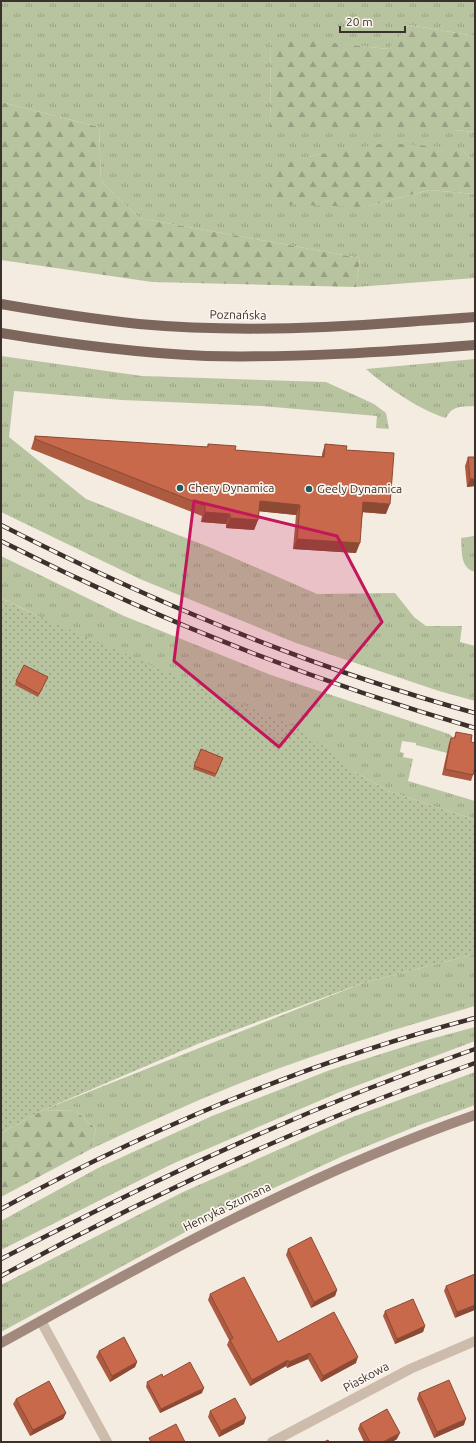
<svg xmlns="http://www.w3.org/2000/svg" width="476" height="1443" font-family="Ubuntu,sans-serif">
<defs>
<pattern id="grass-tufts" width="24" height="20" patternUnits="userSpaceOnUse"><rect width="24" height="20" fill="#b8c4a0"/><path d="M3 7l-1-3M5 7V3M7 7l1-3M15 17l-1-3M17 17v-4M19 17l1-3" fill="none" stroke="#97a083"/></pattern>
<pattern id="forest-firs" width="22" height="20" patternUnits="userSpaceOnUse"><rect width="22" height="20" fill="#b8c4a0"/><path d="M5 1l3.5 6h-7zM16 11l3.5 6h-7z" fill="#97a083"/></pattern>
<pattern id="park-dots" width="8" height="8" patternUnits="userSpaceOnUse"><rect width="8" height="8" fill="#b8c4a0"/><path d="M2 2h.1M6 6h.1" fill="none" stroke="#97a083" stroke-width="1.8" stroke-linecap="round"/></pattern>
</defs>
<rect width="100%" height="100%" fill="#f4ebe1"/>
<!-- grass -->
<g fill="url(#grass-tufts)">
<path d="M 1,1 L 475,1 L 475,36 L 409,25 L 389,49 L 271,37 L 270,130 L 454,130 L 475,132 L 475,162 L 460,148 L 320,154 L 269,168 L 364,207 L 429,190 L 475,194 L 475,278 L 356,287 L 360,258 L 139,218 L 101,181 L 99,127 L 1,102 Z"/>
<path d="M 1,356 L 142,376 L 326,382 L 374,404 L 386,413 L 389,429 L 376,428 L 377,416 L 262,406 L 122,400 L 14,391 L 9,437 L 86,499 L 209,547 L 317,594 L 395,593 L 414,617 L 426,626 L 462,626 L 460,642 L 475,646 L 475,701 L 439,691 L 296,643 L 140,579 L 1,512 Z"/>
<path d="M 475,359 L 475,406 C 462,407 452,405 446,418 C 421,411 385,386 366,369 Z"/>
<path d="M 475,536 L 475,572 C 460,568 462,551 461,538 Z"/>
<path d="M 1,556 L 124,616 L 271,675 L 449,734 L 454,738 L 453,744 L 447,753 L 416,745 L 416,743 L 402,741 L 400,752 L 404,753 L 403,757 L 413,759 L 408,781 L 475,801 L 475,820 L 388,791 L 355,772 L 1,598 Z"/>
<path d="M 475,954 L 475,1006 C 395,1029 316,1053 238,1084 C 188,1104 140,1126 91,1149 L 96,1129 L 76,1111 L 43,1110 L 363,983 Z"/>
<path d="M 475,1027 L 475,1041 L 340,1092 L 172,1164 L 1,1250 L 1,1221 L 98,1168 L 212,1116 L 330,1070 L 416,1043 Z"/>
<path d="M 475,1072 L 475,1105 L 417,1126 L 343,1156 L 224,1211 L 1,1332 L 1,1285 L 183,1192 L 350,1118 Z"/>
</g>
<!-- forest -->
<g fill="url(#forest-firs)">
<path d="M 409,25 L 475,36 L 475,132 L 454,130 L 270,130 L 271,36 L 388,49 Z"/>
<path d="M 1,102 L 99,127 L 101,181 L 139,218 L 360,258 L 356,287 L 152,282 L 1,260 Z"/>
<path d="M 386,143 L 460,148 L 475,162 L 475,194 L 429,190 L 364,207 L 271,204 L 269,167 L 320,154 Z"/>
<path d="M 43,1110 L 76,1111 L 96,1129 L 91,1149 L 1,1197 L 1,1133 Z"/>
</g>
<!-- park -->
<path fill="url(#park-dots)" d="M 1,598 L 29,612 L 304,731 L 355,772 L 388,791 L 475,820 L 475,954 L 363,983 L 200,1043 L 43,1110 L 1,1133 Z"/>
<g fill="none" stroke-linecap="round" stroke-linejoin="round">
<!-- street -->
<g stroke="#cdbbac" stroke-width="10">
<path d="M 41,1321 L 107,1442"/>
<path d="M 272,1442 L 410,1369 L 475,1341"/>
</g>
<!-- secondary -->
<path stroke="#a18a7d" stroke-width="10" d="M 1,1343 C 154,1258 309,1173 475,1115"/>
<!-- primary -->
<g stroke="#7d675c" stroke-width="10">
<path d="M 1,304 C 47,312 93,319 139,324 C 227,332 317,329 406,322 C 429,320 452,319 475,317"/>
<path d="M 1,333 C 68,344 137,353 206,356 C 295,358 386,352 475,345"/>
</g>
<!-- rail casing -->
<g stroke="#3b302b" stroke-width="4.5">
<g id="rail">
<path d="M 1,525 C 152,602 311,668 475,713"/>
<path d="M 1,541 C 153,618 312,681 475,728"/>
<path d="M 1,1209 C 151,1128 309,1061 475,1018"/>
<path d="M 1,1259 C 52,1233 103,1207 155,1182 C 259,1132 366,1087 475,1049"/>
<path d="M 1,1276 C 153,1193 312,1121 475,1063"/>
</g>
</g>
<!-- rail -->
<use href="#rail" stroke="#fbf5ee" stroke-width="3" stroke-dasharray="9" stroke-linecap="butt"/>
</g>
<!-- wall -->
<g fill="#ac5a40">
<path d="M 35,436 L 207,447 L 208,444 L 235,450 L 322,457 L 322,454 L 325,444 L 346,450 L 386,514 L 363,512 L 356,553 L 293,549 L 296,515 L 259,511 L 258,520 L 254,530 L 226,528 L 226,524 L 201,522 L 202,516 L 31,449 Z"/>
<path d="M 468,457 L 475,457 L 475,489 L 475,486 L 467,487 L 465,466 Z"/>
<path d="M 48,677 L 38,697 L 15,685 L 16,681 Z"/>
<path d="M 456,732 L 471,742 L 473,775 L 471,781 L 442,775 L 449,743 L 451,738 L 454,738 Z"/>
<path d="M 201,749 L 223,758 L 215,777 L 193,769 Z"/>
<path d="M 288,1249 L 337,1290 L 335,1296 L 311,1308 L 286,1255 Z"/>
<path d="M 475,1274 L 455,1318 L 444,1291 L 446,1286 Z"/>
<path d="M 210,1294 L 278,1342 L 356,1363 L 321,1382 L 308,1359 L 287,1368 L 286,1366 L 250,1386 L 227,1345 L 229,1340 L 208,1300 Z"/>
<path d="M 385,1311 L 425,1326 L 423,1332 L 395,1344 L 383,1316 Z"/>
<path d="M 99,1351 L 137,1362 L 135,1367 L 110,1382 L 96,1357 Z"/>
<path d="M 163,1377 L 202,1393 L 160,1413 L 146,1387 L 147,1382 Z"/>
<path d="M 419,1393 L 464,1425 L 434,1438 L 417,1399 Z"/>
<path d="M 16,1399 L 66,1413 L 63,1419 L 30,1436 L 13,1404 Z"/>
<path d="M 210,1411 L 244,1424 L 219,1437 L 208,1417 Z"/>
<path d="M 360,1424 L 397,1439 L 392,1442 L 364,1442 L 358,1429 Z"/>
</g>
<!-- shaded-wall -->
<g fill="#8c4a34">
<path d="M 470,479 L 475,479 L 475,486 L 467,487 Z"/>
<path d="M 260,501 L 300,505 L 296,515 L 256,511 Z"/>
<path d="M 363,502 L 390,504 L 386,514 L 360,512 Z"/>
<path d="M 205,512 L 230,514 L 226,524 L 201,522 Z"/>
<path d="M 230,518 L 258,520 L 254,530 L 226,528 Z"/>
<path d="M 297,539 L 360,543 L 356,553 L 293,549 Z"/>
<path d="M 337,1290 L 335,1296 L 311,1308 L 314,1302 Z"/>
<path d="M 475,1305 L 475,1310 L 455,1318 L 457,1312 Z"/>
<path d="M 425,1326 L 423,1332 L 395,1344 L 397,1339 Z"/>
<path d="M 310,1353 L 308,1359 L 287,1368 L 289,1362 Z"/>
<path d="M 358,1357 L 356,1363 L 321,1382 L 323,1376 Z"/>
<path d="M 288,1360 L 286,1366 L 250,1386 L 252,1380 Z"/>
<path d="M 137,1362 L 135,1367 L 110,1382 L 112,1376 Z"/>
<path d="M 204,1388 L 202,1393 L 160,1413 L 161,1409 Z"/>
<path d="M 66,1413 L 63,1419 L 30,1436 L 33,1430 Z"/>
<path d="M 246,1418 L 244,1424 L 219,1437 L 221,1431 Z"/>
<path d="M 466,1419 L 464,1425 L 434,1438 L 437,1432 Z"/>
<path d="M 400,1433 L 397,1439 L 392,1442 L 383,1442 Z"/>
</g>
<!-- building -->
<g fill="#c8694b" stroke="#8c4a34">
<path d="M 35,436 L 208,447 L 208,444 L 236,446 L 235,450 L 324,457 L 325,444 L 347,446 L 346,450 L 394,453 L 390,504 L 363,502 L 360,543 L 297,539 L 300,505 L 260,501 L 258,520 L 230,518 L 230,514 L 205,512 L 205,506 L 35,439 Z"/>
<path d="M 468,457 L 475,457 L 475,479 L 470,479 Z"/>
<path d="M 24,665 L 48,677 L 39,694 L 16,681 Z"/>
<path d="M 456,732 L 472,735 L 471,742 L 475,743 L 475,766 L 473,775 L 445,769 L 451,738 L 455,738 Z"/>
<path d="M 201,749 L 223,758 L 216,774 L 194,766 Z"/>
<path d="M 311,1237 L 337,1290 L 314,1302 L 288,1249 Z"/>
<path d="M 475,1274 L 475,1305 L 457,1312 L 446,1286 Z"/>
<path d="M 244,1277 L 278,1342 L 334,1312 L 358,1357 L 323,1376 L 310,1353 L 289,1362 L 288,1360 L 252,1380 L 230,1340 L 233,1338 L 210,1294 Z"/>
<path d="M 413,1299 L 425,1326 L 397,1339 L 385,1311 Z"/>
<path d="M 124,1337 L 137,1362 L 112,1376 L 99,1351 Z"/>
<path d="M 190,1362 L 204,1388 L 161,1409 L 147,1382 L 162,1374 L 163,1377 Z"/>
<path d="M 449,1380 L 466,1419 L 437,1432 L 419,1393 Z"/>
<path d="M 49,1381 L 66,1413 L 33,1430 L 16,1399 Z"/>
<path d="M 235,1398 L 246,1418 L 221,1431 L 210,1411 Z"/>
<path d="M 387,1409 L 400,1433 L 383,1442 L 370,1442 L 360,1424 Z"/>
<path d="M 176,1424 L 185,1442 L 151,1442 L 149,1438 Z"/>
<path d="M 328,1440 L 329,1442 L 324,1442 Z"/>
</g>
<!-- marked area -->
<path fill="#c2185b" fill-opacity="0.2" stroke="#c2185b" stroke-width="3" stroke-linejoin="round" d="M 194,501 L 337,536 L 382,622 L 279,747 L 174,661 Z"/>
<!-- markers -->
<g fill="#1f5a5e" stroke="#fbf5ee" stroke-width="1.5">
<circle cx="180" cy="488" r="4"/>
<circle cx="309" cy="489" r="4"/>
</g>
<g text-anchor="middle" stroke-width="3.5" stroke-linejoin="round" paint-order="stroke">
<!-- street labels -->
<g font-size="12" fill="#3b302b" stroke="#fbf5ee">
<text transform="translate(238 315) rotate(1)" y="4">Poznańska</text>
<text transform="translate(227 1207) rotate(-26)" y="4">Henryka Szumana</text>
<text transform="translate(366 1377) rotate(-28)" y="4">Piaskowa</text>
</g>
<!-- poi labels -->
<g font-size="12" fill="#3b302b" stroke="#fbf5ee" text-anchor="start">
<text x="188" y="492">Chery Dynamica</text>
<text x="317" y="493">Geely Dynamica</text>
</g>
</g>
<!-- border -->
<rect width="476" height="1443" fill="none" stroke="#3b302b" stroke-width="4"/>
<!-- scale -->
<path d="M340 26v6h65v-6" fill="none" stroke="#3b302b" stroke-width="2"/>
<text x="346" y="26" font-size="12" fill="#3b302b" stroke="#fbf5ee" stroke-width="3" paint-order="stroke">20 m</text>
</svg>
